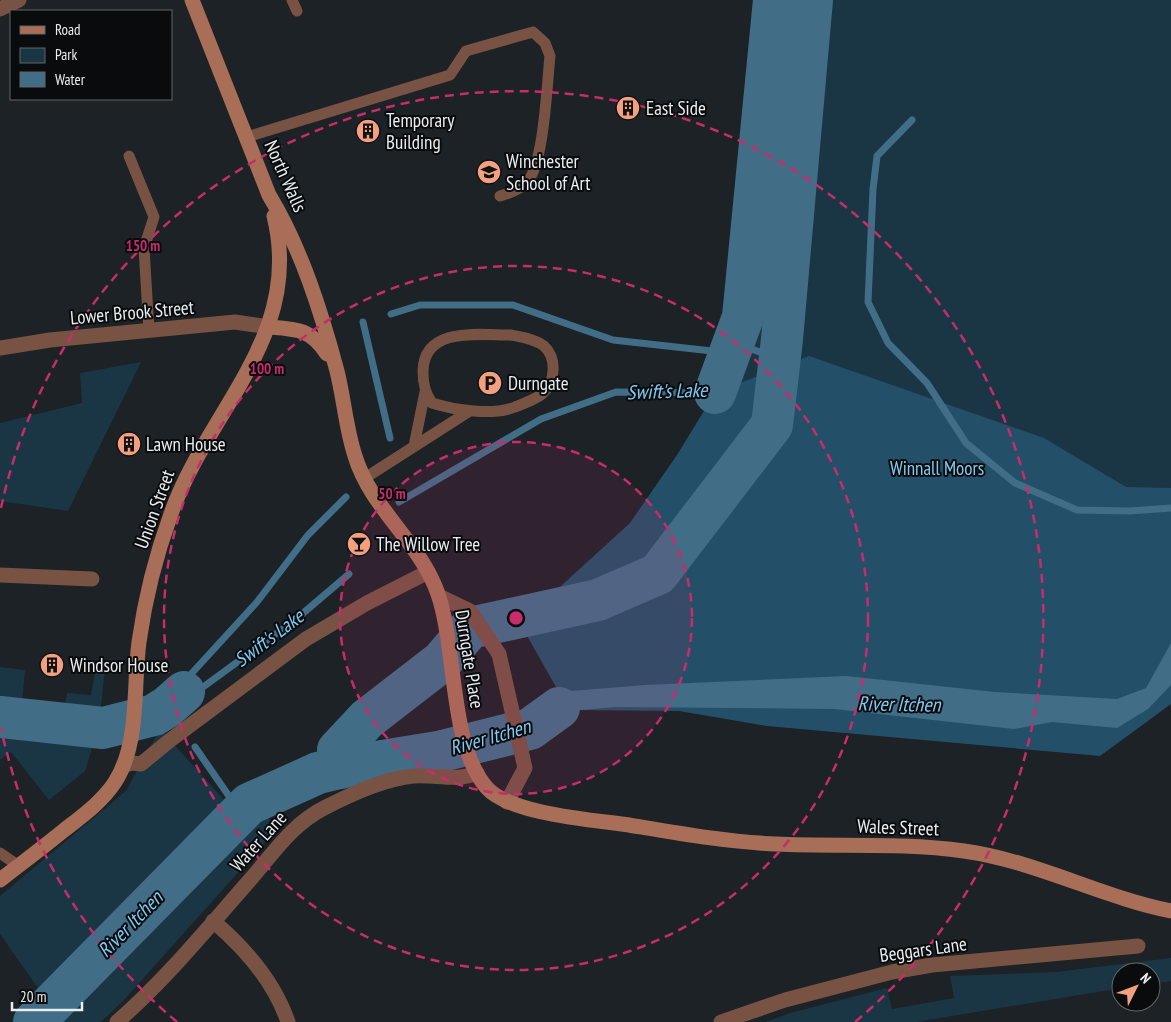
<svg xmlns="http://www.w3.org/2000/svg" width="1171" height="1022" font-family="'PT Sans Narrow',sans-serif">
<rect width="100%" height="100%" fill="#1c2226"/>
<!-- green -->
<g fill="#1a3645">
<path d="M 774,0 L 1171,0 L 1171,671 L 561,586 L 630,523 L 677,455 L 715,393 L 743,317 Z"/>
<path d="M 141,362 L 68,511 L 0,501 L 0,423 L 82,403 L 80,373 Z"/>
<path d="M 0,667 L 25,670 L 22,702 L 64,711 L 67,693 L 91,695 L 96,668 L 105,668 L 99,725 L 85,771 L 49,800 L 11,752 L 0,760 Z"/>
<path d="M 160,729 L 234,811 L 38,988 L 0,934 L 0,896 L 126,791 Z"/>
<path d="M 257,807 L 278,828 L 123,1001 L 101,1022 L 56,1022 Z"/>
<path d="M 1171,958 L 1171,981 L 1151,984 L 1151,972 L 1121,972 L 1121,988 L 916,1022 L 766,1022 L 790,1013 L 887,988 L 892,1009 L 954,998 L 950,976 L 1056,972 Z"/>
</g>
<!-- forest -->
<path fill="#235068" d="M 809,356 L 1044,438 L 1126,487 L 1171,488 L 1171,704 L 1100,756 L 767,726 L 679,711 L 569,710 L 526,634 L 561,586 L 630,523 L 677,455 L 715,393 Z"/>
<!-- water -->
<path fill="#416d87" d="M 1171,643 L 1171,685 L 1148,709 L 1117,728 L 1052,722 L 1014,729 L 834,709 L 616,707 L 557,712 L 527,746 L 519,717 L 534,702 L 559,692 L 645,685 L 846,676 L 995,692 L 1117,699 L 1146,688 Z"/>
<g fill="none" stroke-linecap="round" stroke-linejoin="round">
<!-- stream -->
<g stroke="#416d87" stroke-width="7">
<path d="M 912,120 L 877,156 L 873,189 L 868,302 L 888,343 L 927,383 L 966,443 L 1015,483 L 1077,510 L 1130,511 L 1171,508"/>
<path d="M 391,314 L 420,305 L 513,305 L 613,340 L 730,353"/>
<path d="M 363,322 L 390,438"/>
<path d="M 734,343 L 780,359"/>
<path d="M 399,502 L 541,419 L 616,392 L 715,393"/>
<path d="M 184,692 L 192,673 L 257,602 L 308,535 L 346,497"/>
<path d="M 184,692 L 199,690 L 295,620 L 349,574"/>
<path d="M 167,707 L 172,715"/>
<path d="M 195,747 L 240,812"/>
</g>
<!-- river -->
<g stroke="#416d87" stroke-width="42">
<path d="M 715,393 L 743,317 L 774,0"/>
<path d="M 0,717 L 103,728 L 154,715 L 167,707 L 184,692"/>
<path d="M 339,768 L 338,750 L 367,719 L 442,661 L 470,628 L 598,600 L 658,574 L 772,425 L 782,339 L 812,0"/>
<path d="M 34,1022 L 249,804 L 318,773 L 339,768 L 438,752 L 530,729 L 559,708"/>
</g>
<!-- lane -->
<g stroke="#785344" stroke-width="11">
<path d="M 292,0 L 297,11"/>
<path d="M 247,137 L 450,75 L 466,51 L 533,32 L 545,43 L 550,56 C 547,83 544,165 527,182 C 519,190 510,193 500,196"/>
<path d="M 129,156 L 154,217 L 144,248 L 149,331"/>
<path d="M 511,335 C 522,337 535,339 544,346 C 557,358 556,382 542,394 C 536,399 523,404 515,407 C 493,416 454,410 432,403 C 425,393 423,384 423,371 C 424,326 480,335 511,335 Z"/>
<path d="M 414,446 L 425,392"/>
<path d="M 365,478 L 468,412"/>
<path d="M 0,853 L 19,866"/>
</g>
<!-- street -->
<g stroke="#785344" stroke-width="15">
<path d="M 0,9 L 19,0"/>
<path d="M 0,348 L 50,340 L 235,322 L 269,327"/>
<path d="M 0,575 L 92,579"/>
<path d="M 439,596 L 470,611 L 499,654 L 525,768 L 507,802"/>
<path d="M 123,766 L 132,763 L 141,764 L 169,741 L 306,639 L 367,603 L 428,572"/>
<path d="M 213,921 C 246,949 274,981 288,1022"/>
<path d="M 117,1022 C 166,979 206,930 249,881 C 273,854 291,825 324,808 C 351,794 383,779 413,776 C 435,774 456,782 477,773"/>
<path d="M 721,1022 L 785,1000 L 892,972 L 932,965 L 1138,946"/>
</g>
<!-- secondary -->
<g stroke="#a96e57" stroke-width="15">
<path d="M 192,0 L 269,195 C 301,248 321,311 337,371 C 344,399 346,429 355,456 C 371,509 420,542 438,594 C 457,650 449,745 487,788 C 510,814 594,820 629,825 C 677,833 727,842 776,844 C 839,847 901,842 964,851 C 1036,861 1101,897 1171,911"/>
<path d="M 269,327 C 297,329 311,329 327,354"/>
<path d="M 0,880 C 21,864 42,848 63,831 C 81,817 102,802 115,782 C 140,743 133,687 139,642 C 145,599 156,555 171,514 C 207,411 304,336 274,216"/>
</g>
</g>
<!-- distance rings -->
<circle cx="516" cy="618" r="176" fill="#c62d6a" fill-opacity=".12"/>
<g fill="none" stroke="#c62d6a" stroke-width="2.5" stroke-dasharray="9 6">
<circle cx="516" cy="618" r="176"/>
<circle cx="516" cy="618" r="352"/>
<path d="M177 1022A527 527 0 0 1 1 728M1 508A527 527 0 1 1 855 1022"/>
</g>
<!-- icons -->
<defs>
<g id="building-disc" transform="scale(1.25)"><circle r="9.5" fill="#f2a080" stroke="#090b0d"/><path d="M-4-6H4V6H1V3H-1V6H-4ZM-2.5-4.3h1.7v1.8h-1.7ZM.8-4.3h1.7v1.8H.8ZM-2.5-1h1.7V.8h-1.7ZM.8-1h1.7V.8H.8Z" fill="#111"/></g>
<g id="university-disc" transform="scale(1.25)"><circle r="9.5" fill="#f2a080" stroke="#090b0d"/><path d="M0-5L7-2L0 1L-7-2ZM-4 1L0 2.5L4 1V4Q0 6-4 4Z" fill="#111"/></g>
<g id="parking-disc" transform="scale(1.25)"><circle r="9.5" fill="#f2a080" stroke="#090b0d"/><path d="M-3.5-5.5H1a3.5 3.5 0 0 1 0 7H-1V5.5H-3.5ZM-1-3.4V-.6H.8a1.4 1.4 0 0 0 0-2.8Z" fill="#111"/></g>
<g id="bar-disc" transform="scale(1.25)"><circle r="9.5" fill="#f2a080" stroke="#090b0d"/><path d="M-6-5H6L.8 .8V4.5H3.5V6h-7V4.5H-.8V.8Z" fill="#111"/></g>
</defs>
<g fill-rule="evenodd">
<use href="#building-disc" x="628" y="108"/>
<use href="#building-disc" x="368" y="131"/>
<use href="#university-disc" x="489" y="172"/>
<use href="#parking-disc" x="490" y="383"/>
<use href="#building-disc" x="129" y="444"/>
<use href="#bar-disc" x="359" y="544"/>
<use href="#building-disc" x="52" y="665"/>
</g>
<g text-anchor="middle" stroke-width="4" stroke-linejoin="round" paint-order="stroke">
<!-- poi labels -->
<g font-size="19" fill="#eaeef1" stroke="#090b0d" text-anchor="start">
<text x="646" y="115">East Side</text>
<text x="386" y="127">Temporary<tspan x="386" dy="22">Building</tspan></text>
<text x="506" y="168">Winchester<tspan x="506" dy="22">School of Art</tspan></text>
<text x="508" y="390">Durngate</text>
<text x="146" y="451">Lawn House</text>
<text x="376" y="551">The Willow Tree</text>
<text x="70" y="672">Windsor House</text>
</g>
<!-- street labels -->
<g font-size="19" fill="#eaeef1" stroke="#090b0d">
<text transform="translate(286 176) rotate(66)" y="7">North Walls</text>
<text transform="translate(132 312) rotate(-5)" y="7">Lower Brook Street</text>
<text transform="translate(154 509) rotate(-70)" y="7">Union Street</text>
<text transform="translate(470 659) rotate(81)" y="7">Durngate Place</text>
<text transform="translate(898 827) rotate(2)" y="7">Wales Street</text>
<text transform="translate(258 841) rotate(-48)" y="7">Water Lane</text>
<text transform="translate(923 949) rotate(-8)" y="7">Beggars Lane</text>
</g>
<!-- park labels -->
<g font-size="19" fill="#83cbf4" stroke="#090b0d">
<text x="937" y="475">Winnall Moors</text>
</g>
<!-- water labels -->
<g font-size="20" font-style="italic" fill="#82caf4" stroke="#090b0d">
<text transform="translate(667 391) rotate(-2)" y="7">Swift's Lake</text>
<text transform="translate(269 638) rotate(-37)" y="7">Swift's Lake</text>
<text transform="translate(899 704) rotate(1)" y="7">River Itchen</text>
<text transform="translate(490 737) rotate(-16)" y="7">River Itchen</text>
<text transform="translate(130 924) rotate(-46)" y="7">River Itchen</text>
</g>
</g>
<circle cx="516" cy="618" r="8" fill="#c62d6a" stroke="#090b0d" stroke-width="2.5"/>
<g font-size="15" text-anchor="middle" font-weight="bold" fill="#c62d6a" stroke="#090b0d" stroke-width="4" stroke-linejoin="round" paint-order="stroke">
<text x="143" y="251">150 m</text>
<text x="267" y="374">100 m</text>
<text x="392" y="499">50 m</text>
</g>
<!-- legend -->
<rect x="10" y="10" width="162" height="90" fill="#090b0d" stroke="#636668"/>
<rect x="20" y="26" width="25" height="8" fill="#a96e57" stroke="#636668"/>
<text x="55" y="35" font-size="15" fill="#eaeef1">Road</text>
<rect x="20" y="48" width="25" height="15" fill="#1a3645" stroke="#636668"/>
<text x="55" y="60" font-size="15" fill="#eaeef1">Park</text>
<rect x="20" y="72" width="25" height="15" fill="#416d87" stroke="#636668"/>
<text x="55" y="85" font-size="15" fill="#eaeef1">Water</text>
<!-- north arrow -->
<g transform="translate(1136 987) rotate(48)"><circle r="24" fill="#090b0d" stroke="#636668"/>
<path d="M0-4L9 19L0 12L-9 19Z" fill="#f2a080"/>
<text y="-8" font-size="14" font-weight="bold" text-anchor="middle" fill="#eaeef1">N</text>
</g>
<!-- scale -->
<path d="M12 1002v8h70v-8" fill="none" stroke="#eaeef1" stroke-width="2.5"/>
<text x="20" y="1002" font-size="15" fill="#eaeef1" stroke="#090b0d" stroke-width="4" paint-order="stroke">20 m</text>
</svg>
